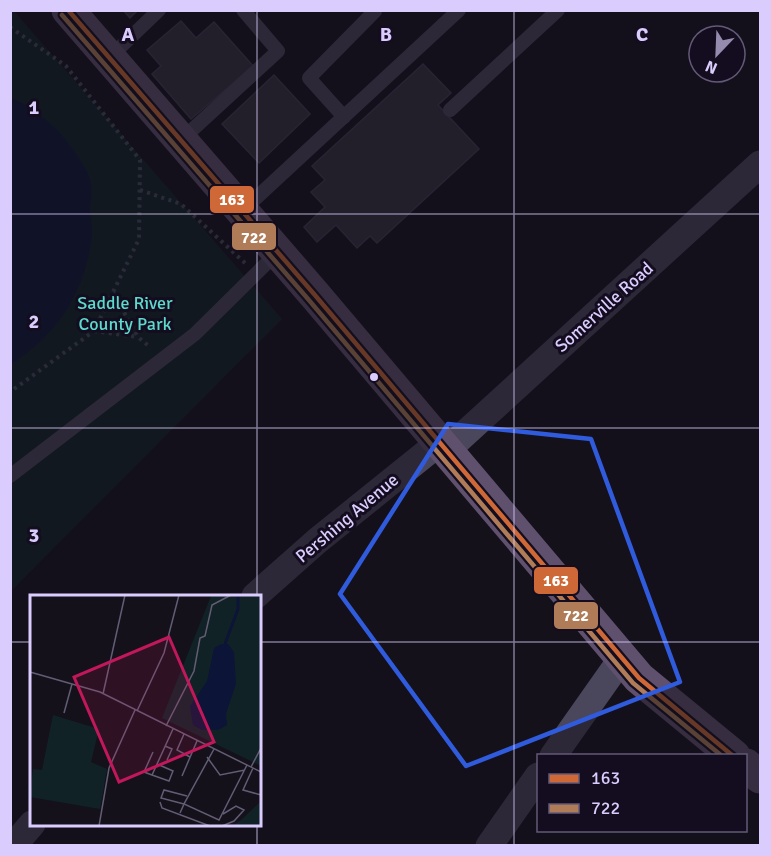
<svg xmlns="http://www.w3.org/2000/svg" width="771" height="856" font-family="Signika,sans-serif">
<rect width="100%" height="100%" fill="#14111b"/>
<!-- green -->
<path fill="#112226" d="M 13,10 L 282,319 L 11,591 L 10,11 Z"/>
<!-- water -->
<path fill="#0c1437" d="M 11,98 C 29,105 45,118 59,132 C 69,144 88,167 91,183 C 92,191 90,201 90,210 C 91,220 93,232 91,242 C 84,294 55,337 11,364 Z"/>
<!-- building -->
<g fill="#342f3d" stroke="#423b4e" stroke-width="1.5">
<path d="M 123,10 L 138,10 L 130,18 Z"/>
<path d="M 181,21 L 196,38 L 214,22 L 253,66 L 191,119 L 152,74 L 161,66 L 147,50 Z"/>
<path d="M 423,64 L 451,93 L 438,105 L 479,149 L 377,243 L 370,236 L 357,248 L 336,225 L 317,242 L 304,227 L 325,207 L 311,192 L 325,180 L 312,166 Z"/>
<path d="M 274,75 L 310,114 L 259,163 L 222,124 Z"/>
</g>
<g fill="none" stroke-linecap="round" stroke-linejoin="round">
<!-- path -->
<g stroke="#464d5c" stroke-width="4" stroke-dasharray="3 4.5" stroke-linecap="butt">
<path d="M 10,27 L 66,66 L 140,160 L 139,239 L 94,331 L 10,392"/>
<path d="M 140,190 L 181,204 L 245,263"/>
<path d="M 113,293 L 138,337 L 151,348"/>
<path d="M 94,331 L 138,337"/>
</g>
<!-- lane -->
<g stroke="#4a465c" stroke-width="14">
<path d="M 109,58 L 159,10"/>
<path d="M 450,110 L 558,10"/>
<path d="M 344,117 L 309,78 L 375,11"/>
<path d="M 180,141 L 278,51 L 243,10"/>
<path d="M 242,211 L 459,10"/>
<path d="M 10,476 L 195,334 L 278,252"/>
</g>
<!-- street -->
<g stroke="#4a465c" stroke-width="27">
<path d="M 447,450 L 760,164"/>
<path d="M 255,596 L 317,541 L 440,442"/>
<path d="M 553,756 L 622,658"/>
<path d="M 13,846 L 32,824"/>
<path d="M 489,846 L 538,776"/>
</g>
<!-- primary -->
<g stroke="#5f506d" stroke-width="33">
<path d="M 68,10 L 314,294 L 639,678 L 734,756"/>
<path d="M 746,765 L 760,777"/>
</g>
<!-- bus-1 casing -->
<g stroke="#130d1f" stroke-width="9">
<path id="bus-1" d="M 68,10 L 314,294 L 639,678 L 733,756"/>
</g>
<!-- bus-2 casing -->
<g stroke="#130d1f" stroke-width="9">
<path id="bus-2" d="M 62,15 L 308,299 L 633,683 L 722,756"/>
</g>
<!-- bus-1 -->
<use href="#bus-1" stroke="#ce6937" stroke-width="4.5"/>
<!-- bus-2 -->
<use href="#bus-2" stroke="#b07c57" stroke-width="4.5"/>
</g>
<!-- marked area -->
<path d="M0 0H771V856H0ZM 448,424 L 591,439 L 680,682 L 466,766 L 340,594 Z" fill="#14111b" fill-opacity=".55" fill-rule="evenodd"/>
<path fill="none" stroke="#305bdc" stroke-width="4.5" stroke-linejoin="round" d="M 448,424 L 591,439 L 680,682 L 466,766 L 340,594 Z"/>
<!-- grid -->
<path fill="none" stroke="#dacdfd" stroke-width="1.5" stroke-opacity="0.55" d="M 257,10 L 257,596M 514,10 L 514,846M 10,214 L 760,214M 10,428 L 760,428M 10,642 L 32,642M 260,642 L 760,642M 257,824 L 257,846"/>
<!-- markers -->
<circle fill="#dacdfd" stroke="#130d1f" stroke-width="2" cx="374" cy="377" r="5"/>
<g text-anchor="middle" stroke-width="6" stroke-linejoin="round" paint-order="stroke">
<!-- park labels -->
<g font-size="18" fill="#5dd9ce" stroke="#130d1f">
<text x="125" y="309">Saddle River<tspan x="125" dy="21">County Park</tspan></text>
</g>
<!-- street labels -->
<g font-size="18" fill="#dacdfd" stroke="#130d1f">
<text transform="translate(604 307) rotate(-42)" y="6">Somerville Road</text>
<text transform="translate(347 518) rotate(-40)" y="6">Pershing Avenue</text>
</g>
</g>
<!-- overview -->
<g transform="translate(30 595)">
<rect width="231" height="231" fill="#14111b"/>
<path d="M 231,0 L 231,171 L 132,123 L 181,1 ZM 23,120 L 69,134 L 61,167 L 77,174 L 70,214 L 0,202 L 3,174 L 12,175 ZM 231,206 L 231,231 L 202,231 L 211,225 Z" fill="#112226"/>
<path d="M 191,49 L 198,49 L 204,57 L 206,89 L 196,119 L 197,130 L 188,135 L 172,135 L 163,130 L 160,111 L 177,86 L 184,53 Z" fill="#0c1437"/>
<path fill="none" stroke="#0c1437" stroke-width="3" d="M 195,49 L 208,14 L 208,0"/>
<path fill="none" stroke="#635c75" stroke-width="1.5" d="M 0,77 L 70,97 L 231,177M 73,99 L 95,0M 107,116 L 134,58 L 149,0M 34,118 L 42,89M 136,131 L 164,76 L 170,43 L 175,41 L 182,10 L 201,0M 154,139 L 147,155 L 160,162M 135,151 L 142,154 L 137,165M 184,154 L 154,209 L 189,225 L 217,170M 123,157 L 114,177 L 122,180 L 143,134M 177,162 L 190,180 L 215,175M 221,172 L 231,153M 223,173 L 213,195 L 231,200M 122,180 L 139,186 L 143,176 L 127,169M 152,181 L 167,146M 130,207 L 132,213 L 180,231M 150,218 L 154,209 L 131,203 L 134,195 L 157,201M 69,231 L 79,173 L 105,115M 192,231 L 204,226 L 214,215 L 206,211 L 193,219"/>
<path fill="#c2185b" fill-opacity="0.15" stroke="#c2185b" stroke-width="3" d="M 139,42 L 184,147 L 89,187 L 44,82 Z"/>
<rect width="231" height="231" fill="none" stroke="#dacdfd" stroke-width="3"/>
</g>
<g font-size="20" text-anchor="middle" font-weight="bold" fill="#dacdfd" stroke="#130d1f" stroke-width="6" stroke-linejoin="round" paint-order="stroke">
<text x="128" y="41">A</text>
<text x="386" y="41">B</text>
<text x="642" y="41">C</text>
<text x="34" y="114">1</text>
<text x="34" y="328">2</text>
<text x="34" y="542">3</text>
</g>
<g stroke="#130d1f" stroke-width="2">
<rect x="209" y="185" width="46" height="29" rx="6" fill="#ce6937"/>
<rect x="231" y="222" width="46" height="29" rx="6" fill="#b07c57"/>
<rect x="533" y="566" width="46" height="29" rx="6" fill="#ce6937"/>
<rect x="553" y="601" width="46" height="29" rx="6" fill="#b07c57"/>
</g>
<g font-size="16" text-anchor="middle" font-weight="bold" fill="#fff">
<text x="232" y="205">163</text>
<text x="254" y="243">722</text>
<text x="556" y="586">163</text>
<text x="576" y="621">722</text>
</g>
<!-- border -->
<rect width="771" height="856" fill="none" stroke="#dacdfd" stroke-width="24"/>
<!-- legend -->
<rect x="537" y="754" width="210" height="78" fill="#130d1f" stroke="#635a78" stroke-width="1.5"/>
<rect x="549" y="774" width="30" height="9" fill="#ce6937" stroke="#635a78" stroke-width="1.5"/>
<text x="591" y="784" font-size="18" fill="#dacdfd">163</text>
<rect x="549" y="804" width="30" height="9" fill="#b07c57" stroke="#635a78" stroke-width="1.5"/>
<text x="591" y="814" font-size="18" fill="#dacdfd">722</text>
<!-- north arrow -->
<g transform="translate(717 54) rotate(203)"><circle r="28" fill="#130d1f" stroke="#635a78" stroke-width="1.5"/>
<path d="M0-4.5L10 22L0 15L-10 22Z" fill="#958bae"/>
<text y="-9" font-size="16" font-weight="bold" text-anchor="middle" fill="#dacdfd">N</text>
</g>
</svg>
